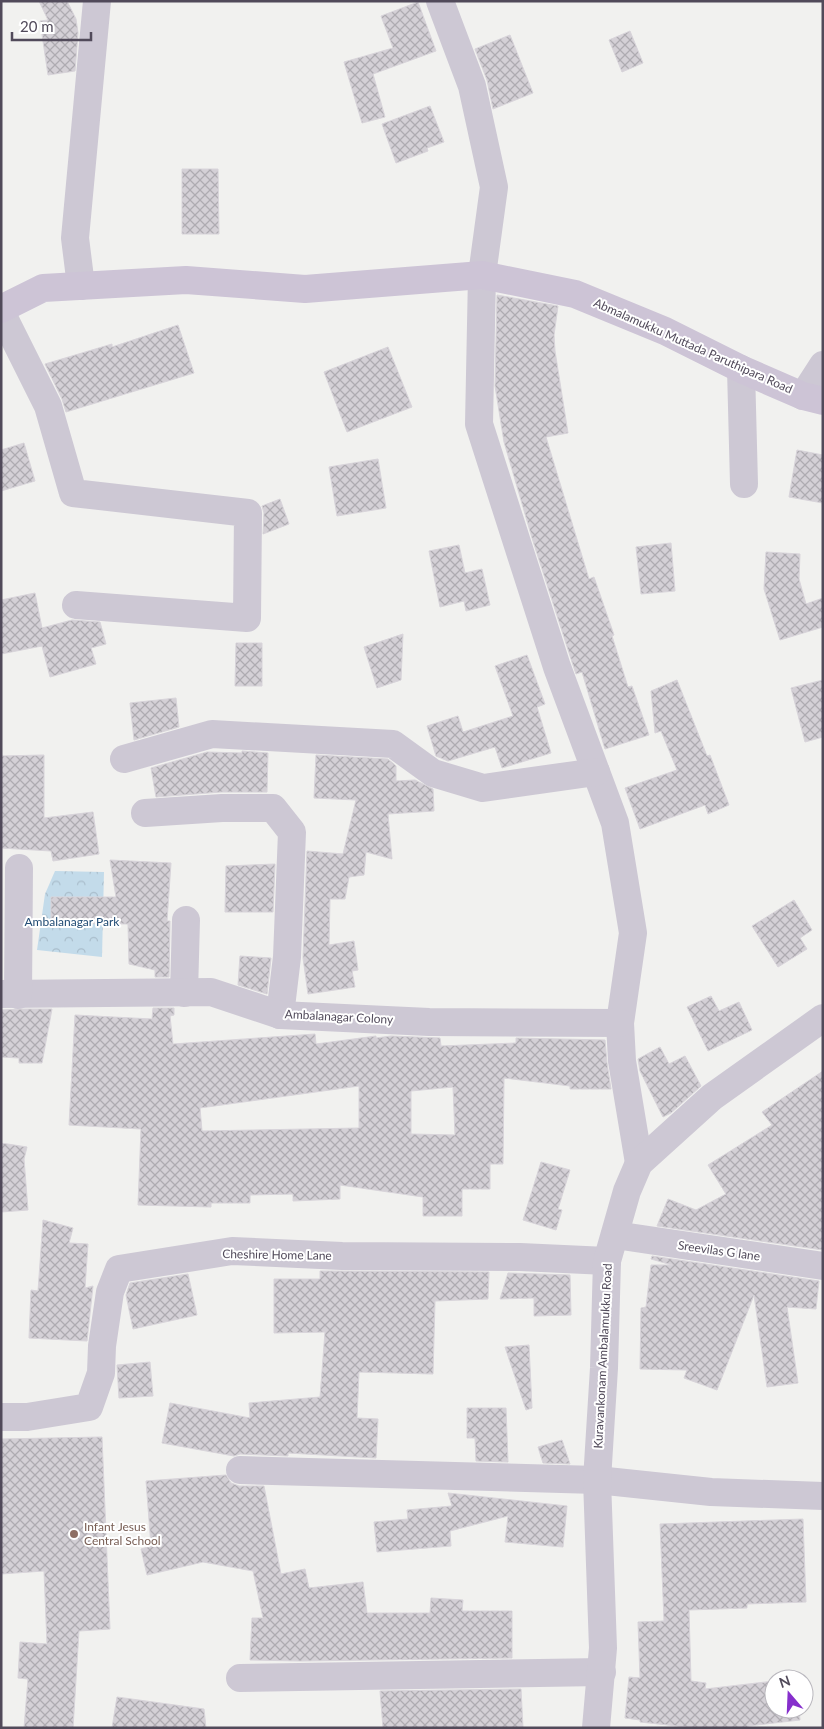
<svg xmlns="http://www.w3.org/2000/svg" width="824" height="1729" font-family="Lato,sans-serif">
<defs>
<pattern id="park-crowns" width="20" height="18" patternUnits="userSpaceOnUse" patternTransform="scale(1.25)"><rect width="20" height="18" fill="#c3dbea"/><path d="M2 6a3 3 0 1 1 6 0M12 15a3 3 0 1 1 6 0" fill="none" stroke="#a9bdcb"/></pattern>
<pattern id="building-cross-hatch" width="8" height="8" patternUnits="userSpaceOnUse" patternTransform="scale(1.25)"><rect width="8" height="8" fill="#d4d0d6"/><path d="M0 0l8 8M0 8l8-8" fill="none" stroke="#aeabb1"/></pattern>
</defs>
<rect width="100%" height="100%" fill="#f1f1ef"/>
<!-- park -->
<path fill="url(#park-crowns)" d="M 55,871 L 104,872 L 102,957 L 37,950 L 45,894 Z"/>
<!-- building -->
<g fill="url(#building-cross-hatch)" stroke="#d8d4da" fill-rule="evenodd">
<path d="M 39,1 L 67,1 L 76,19 L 78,33 L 75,71 L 48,75 L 40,21 L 48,20 Z"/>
<path d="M 418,2 L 436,51 L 373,74 L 385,117 L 362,123 L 344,62 L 393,48 L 381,16 Z"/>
<path d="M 630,31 L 643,63 L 622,72 L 609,40 Z"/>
<path d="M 510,35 L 533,93 L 493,109 L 487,80 L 475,49 Z"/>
<path d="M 430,106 L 444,142 L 427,148 L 428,151 L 396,163 L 382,124 Z"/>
<path d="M 182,169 L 218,169 L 219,234 L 182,234 Z"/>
<path d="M 497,295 L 558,306 L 554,335 L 555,351 L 568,433 L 546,437 L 589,579 L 594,577 L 614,635 L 612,636 L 628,687 L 632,686 L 649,735 L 605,749 L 582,672 L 576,674 L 572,662 L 532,538 L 504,442 L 495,386 Z"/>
<path d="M 178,325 L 194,373 L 66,412 L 62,399 L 45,364 L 112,344 L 112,347 Z"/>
<path d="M 388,347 L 412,407 L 347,432 L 324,372 Z"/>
<path d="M 24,443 L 35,481 L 1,491 L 1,450 Z"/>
<path d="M 797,450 L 823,455 L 823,503 L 789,497 Z"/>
<path d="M 378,459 L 386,508 L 337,516 L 329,467 Z"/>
<path d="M 280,499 L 289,524 L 263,534 L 264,513 L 262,506 Z"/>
<path d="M 671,543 L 675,591 L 641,594 L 636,547 Z"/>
<path d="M 459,545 L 465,573 L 482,569 L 490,605 L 466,611 L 464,601 L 440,607 L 429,551 Z"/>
<path d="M 766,552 L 800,554 L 799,579 L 806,604 L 823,598 L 823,627 L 780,640 L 764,589 Z"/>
<path d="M 35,593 L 42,628 L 72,620 L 100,622 L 106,644 L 91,648 L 96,664 L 50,677 L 42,646 L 1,654 L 1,600 Z"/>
<path d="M 403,634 L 401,680 L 377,688 L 364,647 Z"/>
<path d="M 236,643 L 262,643 L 262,686 L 235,686 Z"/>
<path d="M 527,655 L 545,704 L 537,707 L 551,753 L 502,768 L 495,747 L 448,761 L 436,756 L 427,726 L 458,716 L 463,732 L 513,716 L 495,666 Z"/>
<path d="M 677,680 L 707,756 L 710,755 L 729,805 L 708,814 L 705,805 L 640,829 L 625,788 L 677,770 L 661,731 L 655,733 L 651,691 Z"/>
<path d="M 823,680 L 823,737 L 805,742 L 791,688 Z"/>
<path d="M 176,698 L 179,727 L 134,740 L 130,703 Z"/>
<path d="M 242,751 L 268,753 L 267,792 L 221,792 L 156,797 L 151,768 L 207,752 L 242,753 Z"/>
<path d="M 44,755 L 44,818 L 93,812 L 99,854 L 53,861 L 51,851 L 1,848 L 1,756 Z"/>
<path d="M 316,755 L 388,759 L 396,766 L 396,781 L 415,780 L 433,789 L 434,811 L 388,814 L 392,859 L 366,852 L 364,875 L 349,877 L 345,899 L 330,899 L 329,945 L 354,941 L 358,970 L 352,971 L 355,987 L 308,994 L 303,958 L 307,851 L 343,854 L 356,800 L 314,798 Z"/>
<path d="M 110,860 L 171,863 L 167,921 L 170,921 L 169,977 L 155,977 L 155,970 L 129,964 L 128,924 L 51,923 L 51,897 L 116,897 Z"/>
<path d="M 275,864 L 273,912 L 225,912 L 226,866 Z"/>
<path d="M 794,900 L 812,930 L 800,938 L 807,949 L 778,967 L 752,926 Z"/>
<path d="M 240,956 L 271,958 L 267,994 L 238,985 Z"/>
<path d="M 711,996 L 719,1011 L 739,1002 L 752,1030 L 708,1051 L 687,1007 Z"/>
<path d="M 153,1008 L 174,1008 L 174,1015 L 170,1016 L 173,1044 L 315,1034 L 316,1044 L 376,1036 L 376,1038 L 391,1036 L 440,1038 L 441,1046 L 516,1043 L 516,1038 L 605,1040 L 607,1063 L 611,1089 L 570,1089 L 570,1086 L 504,1078 L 503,1164 L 490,1164 L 490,1189 L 462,1189 L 462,1216 L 423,1216 L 423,1197 L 340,1185 L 340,1199 L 293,1201 L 293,1194 L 250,1195 L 250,1203 L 211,1203 L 211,1207 L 138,1205 L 141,1129 L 69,1125 L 75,1015 L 152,1019 ZM 359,1086 L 359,1128 L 202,1131 L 200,1108 ZM 453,1087 L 455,1135 L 411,1134 L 411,1091 Z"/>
<path d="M 23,1009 L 52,1009 L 42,1063 L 19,1063 L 19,1058 L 1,1057 L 1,1010 Z"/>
<path d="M 660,1047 L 669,1064 L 685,1056 L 701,1086 L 671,1113 L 663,1117 L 640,1071 L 638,1059 Z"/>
<path d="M 823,1071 L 823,1250 L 657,1226 L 668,1199 L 696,1210 L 726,1194 L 708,1165 L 772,1125 L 762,1112 Z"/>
<path d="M 1,1143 L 27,1147 L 24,1159 L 28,1210 L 1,1212 Z"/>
<path d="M 541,1162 L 570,1170 L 558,1209 L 562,1210 L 556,1230 L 523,1220 Z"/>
<path d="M 43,1220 L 73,1228 L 69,1243 L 88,1244 L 85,1288 L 93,1286 L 87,1341 L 29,1338 L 31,1290 L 38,1291 Z"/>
<path d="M 652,1256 L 819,1281 L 816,1309 L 787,1307 L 798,1383 L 767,1387 L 754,1295 L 717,1390 L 684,1378 L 687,1370 L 640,1369 L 641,1308 L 646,1307 L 651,1265 L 672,1265 L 651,1259 Z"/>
<path d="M 320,1271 L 489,1272 L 488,1299 L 435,1301 L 433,1374 L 359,1372 L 357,1418 L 378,1419 L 376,1458 L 288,1453 L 288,1456 L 240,1454 L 234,1456 L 162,1443 L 170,1403 L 250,1418 L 249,1403 L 320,1397 L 325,1332 L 274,1333 L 274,1279 L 320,1279 Z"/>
<path d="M 508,1273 L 570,1275 L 571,1315 L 534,1316 L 534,1298 L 500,1299 Z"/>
<path d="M 188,1274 L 197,1315 L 133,1329 L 126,1295 L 130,1283 Z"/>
<path d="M 529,1345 L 532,1408 L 526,1410 L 505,1347 Z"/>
<path d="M 150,1362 L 153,1396 L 119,1398 L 117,1365 Z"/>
<path d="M 467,1408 L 506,1408 L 508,1462 L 476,1461 L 475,1438 L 467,1438 Z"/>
<path d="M 102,1437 L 110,1629 L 79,1631 L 73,1728 L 24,1728 L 28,1679 L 18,1678 L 20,1642 L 47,1644 L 44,1571 L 1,1574 L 1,1439 Z"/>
<path d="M 562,1440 L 570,1464 L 543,1463 L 538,1447 Z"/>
<path d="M 226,1475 L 231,1483 L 239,1486 L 264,1486 L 281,1574 L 305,1569 L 309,1588 L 363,1582 L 367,1613 L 430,1613 L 431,1598 L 463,1600 L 462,1611 L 512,1611 L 512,1658 L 300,1661 L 250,1660 L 252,1618 L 263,1618 L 253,1571 L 203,1562 L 147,1575 L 141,1549 L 151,1546 L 146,1481 Z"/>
<path d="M 448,1493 L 567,1506 L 563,1547 L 505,1542 L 508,1516 L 450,1531 L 451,1546 L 377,1552 L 374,1522 L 408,1519 L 407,1510 L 452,1506 Z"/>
<path d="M 803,1519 L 806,1602 L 747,1604 L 747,1608 L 689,1610 L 691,1681 L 706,1683 L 705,1689 L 774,1681 L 774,1709 L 799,1709 L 800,1720 L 748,1726 L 748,1728 L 695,1728 L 640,1722 L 640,1720 L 625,1718 L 629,1677 L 640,1678 L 638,1622 L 664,1621 L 660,1524 Z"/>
<path d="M 521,1689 L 523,1728 L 383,1728 L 380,1691 Z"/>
<path d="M 117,1697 L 204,1709 L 206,1728 L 112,1728 Z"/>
</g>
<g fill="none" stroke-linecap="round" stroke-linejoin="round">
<!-- minor -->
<g stroke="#cdc8d4" stroke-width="28">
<path d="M 440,1 L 472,86 L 494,187 L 482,275 L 479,424 L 557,667 L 615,823 L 633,933 L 620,1023 L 622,1061 L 639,1163"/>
<path d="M 81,286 L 75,238 L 97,1"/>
<path d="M 1,312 L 48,406 L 73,493 L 248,513 L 247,618 L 76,605"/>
<path d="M 741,369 L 744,484"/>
<path d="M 803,396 L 823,365"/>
<path d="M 124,759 L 212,734 L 393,744 L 433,773 L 483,788 L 596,772"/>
<path d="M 145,813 L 222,808 L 273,808 L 292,832 L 287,957 L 280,1015"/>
<path d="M 184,993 L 186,920"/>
<path d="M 1,994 L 211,992 L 280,1015 L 429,1022 L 620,1023"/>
<path d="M 18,995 L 19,868"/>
<path d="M 615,1235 L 823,1266"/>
<path d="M 1,1417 L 27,1417 L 89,1407 L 101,1373 L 102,1346 L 110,1292 L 119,1269 L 232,1251 L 342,1256 L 520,1257 L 607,1261"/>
<path d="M 240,1470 L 597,1480 L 711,1492 L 823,1496"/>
<path d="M 240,1678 L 602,1672"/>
<path d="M 596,1728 L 603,1648 L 597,1480 L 604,1368 L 607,1261 L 627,1191 L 639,1163 L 712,1097 L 823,1018"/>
</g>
<!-- secondary -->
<path stroke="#cdc4d6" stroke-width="28" d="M 1,309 L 43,288 L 186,280 L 305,289 L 482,275 L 575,294 L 665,331 L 741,369 L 803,396 L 823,401"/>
</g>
<!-- markers -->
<circle fill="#8d6e63" stroke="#fff" stroke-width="2" cx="74" cy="1534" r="5"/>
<g text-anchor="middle" stroke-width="4" stroke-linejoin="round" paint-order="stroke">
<!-- street labels -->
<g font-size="12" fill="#514a5a" stroke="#fff">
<text transform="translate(693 346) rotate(24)" y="4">Abmalamukku Muttada Paruthipara Road</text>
<text transform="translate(339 1017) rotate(3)" y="4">Ambalanagar Colony</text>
<text transform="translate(719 1251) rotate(8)" y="4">Sreevilas G lane</text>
<text transform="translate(277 1255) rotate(1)" y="4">Cheshire Home Lane</text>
<text transform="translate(603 1356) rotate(-87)" y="4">Kuravankonam Ambalamukku Road</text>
</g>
<!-- park labels -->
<g font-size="12" fill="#224c74" stroke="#fff">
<text x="72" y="926">Ambalanagar Park</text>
</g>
<!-- education labels -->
<g font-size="12" fill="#785e54" stroke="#fff" text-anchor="start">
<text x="84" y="1531">Infant Jesus<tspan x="84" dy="14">Central School</tspan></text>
</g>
</g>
<!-- border -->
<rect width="824" height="1729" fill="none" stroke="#514a5a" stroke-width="5"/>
<!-- north arrow -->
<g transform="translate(789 1694) rotate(341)"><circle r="24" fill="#ffffff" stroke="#b9b7bd"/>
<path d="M0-4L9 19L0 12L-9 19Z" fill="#862fcc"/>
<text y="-8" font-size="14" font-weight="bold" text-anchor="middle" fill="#514a5a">N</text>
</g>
<!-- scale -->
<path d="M12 32v8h79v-8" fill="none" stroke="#514a5a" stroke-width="2.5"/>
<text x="20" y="32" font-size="15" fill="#514a5a" stroke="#ffffff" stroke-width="4" paint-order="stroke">20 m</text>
</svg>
